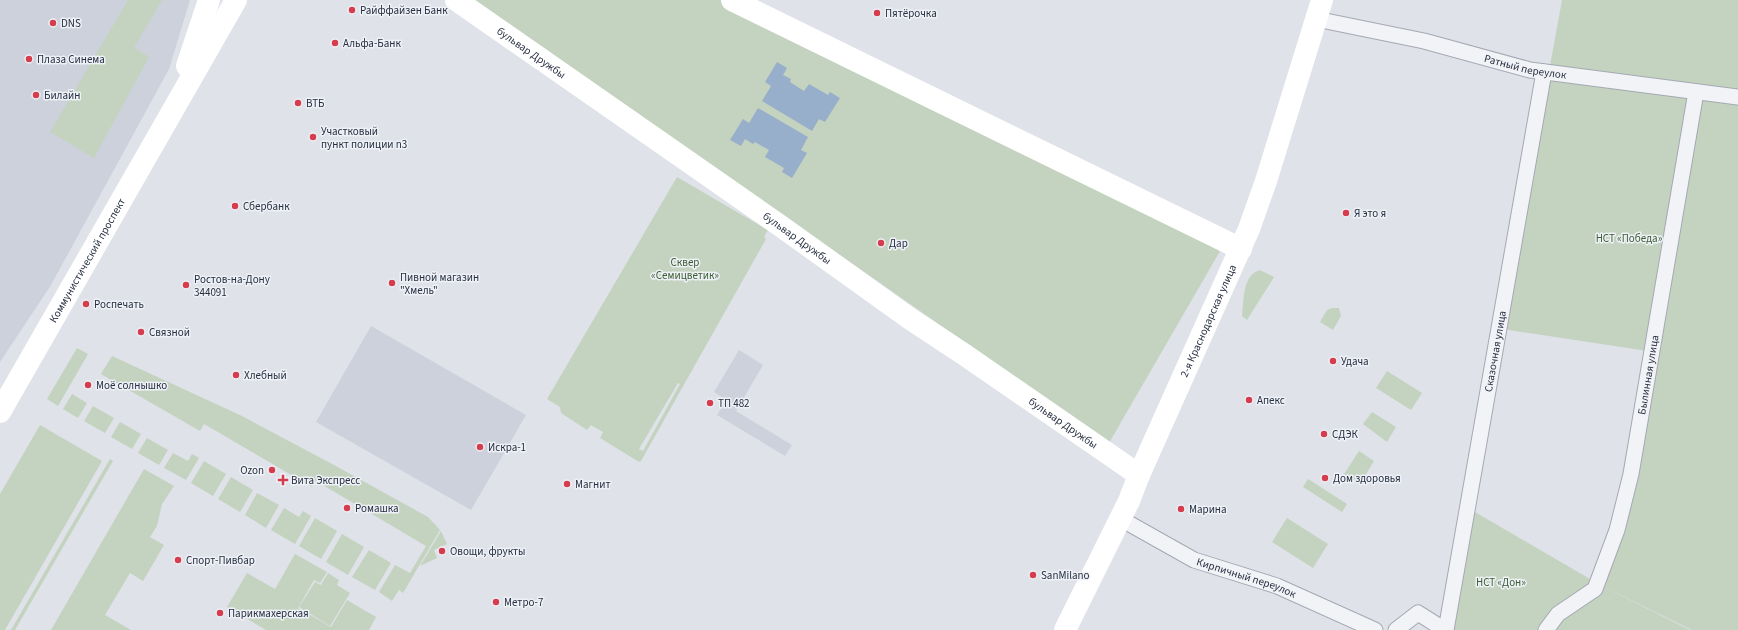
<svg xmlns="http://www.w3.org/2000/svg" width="1738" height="630" font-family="'Source Sans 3',sans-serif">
<rect width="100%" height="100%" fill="#dfe2e9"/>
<!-- built -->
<g fill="#cdd1db">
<path d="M 0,0 L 190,0 L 169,69 L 51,285 L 0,362 Z"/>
<path d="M 371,326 L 526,415 L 471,510 L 316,422 Z"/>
<path d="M 739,350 L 763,365 L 736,411 L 792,445 L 785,456 L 717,415 L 726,400 L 714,392 Z"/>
</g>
<!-- green -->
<g fill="#c4d3bf" fill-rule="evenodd">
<path d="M 128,0 L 162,0 L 134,48 L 149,57 L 94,158 L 50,132 Z"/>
<path d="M 475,0 L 720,0 L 1223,246 L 1109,443 Z"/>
<path d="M 1562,0 L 1738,0 L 1738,630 L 1692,630 L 1602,586 L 1654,352 L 1502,329 Z"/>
<path d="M 677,177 L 768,230 L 764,237 L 766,239 L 641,461 L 639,462 L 600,438 L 603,432 L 591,425 L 587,430 L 561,413 L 560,407 L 547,399 ZM 678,383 L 680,384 L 643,451 L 639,449 Z"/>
<path d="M 1260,270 L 1274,277 L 1247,320 L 1242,316 C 1244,301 1242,275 1260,270 Z"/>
<path d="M 1332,308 L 1339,308 L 1341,316 L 1333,330 L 1320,322 L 1327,310 Z"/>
<path d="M 77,348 L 88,354 L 58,406 L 47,399 Z"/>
<path d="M 112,356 L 242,416 L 334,465 L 428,517 L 440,530 L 403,593 L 399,590 L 392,601 L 379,592 L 395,565 L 410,573 L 426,546 L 316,481 L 312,487 L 204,424 L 200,431 L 101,374 Z"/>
<path d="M 1387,371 L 1422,393 L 1411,410 L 1376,388 Z"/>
<path d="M 72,394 L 87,403 L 78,418 L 63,409 Z"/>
<path d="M 93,406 L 114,418 L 105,433 L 84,421 Z"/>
<path d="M 1372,412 L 1396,427 L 1387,442 L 1363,424 Z"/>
<path d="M 120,422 L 141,434 L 132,449 L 111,437 Z"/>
<path d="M 40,425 L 102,461 L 5,630 L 0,630 L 0,494 Z"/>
<path d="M 147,438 L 168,450 L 159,465 L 138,453 Z"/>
<path d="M 1359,451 L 1374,461 L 1360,484 L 1344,474 Z"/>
<path d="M 173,453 L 188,461 L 192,454 L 199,458 L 186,480 L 164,468 Z"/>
<path d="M 110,459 L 113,461 L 15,630 L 11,630 Z"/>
<path d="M 204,461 L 226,474 L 213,496 L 191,483 Z"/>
<path d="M 144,469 L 174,486 L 162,504 L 157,526 L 150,537 L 164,545 L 143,581 L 130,573 L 105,615 L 131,630 L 51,630 Z"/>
<path d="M 231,477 L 253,490 L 240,512 L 218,499 Z"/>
<path d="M 1308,479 L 1347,504 L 1342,512 L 1303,487 Z"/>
<path d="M 257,493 L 279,505 L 266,528 L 245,515 Z"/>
<path d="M 1463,505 L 1602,586 L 1690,630 L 1444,630 Z"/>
<path d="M 284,508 L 299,517 L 303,511 L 311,516 L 295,544 L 271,530 Z"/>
<path d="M 315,518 L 337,531 L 321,559 L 299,546 Z"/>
<path d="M 1287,518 L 1328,544 L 1313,568 L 1272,542 Z"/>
<path d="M 441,531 L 447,544 L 434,550 L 437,558 L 420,566 Z"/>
<path d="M 342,534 L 364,547 L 348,575 L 326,562 Z"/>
<path d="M 369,550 L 391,563 L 375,590 L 352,577 Z"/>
<path d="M 295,554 L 327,572 L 320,583 L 314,580 L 298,608 L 331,627 L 347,600 L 376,617 L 369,630 L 266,630 L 227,607 L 247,573 L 275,589 Z"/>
<path d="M 328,573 L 339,580 L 337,585 L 350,593 L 330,626 L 299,607 L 315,582 L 321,585 Z"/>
</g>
<!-- water -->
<g fill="#98afcb">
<path d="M 777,62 L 787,68 L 783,75 L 791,79 L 790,82 L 804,91 L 809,84 L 828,95 L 830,92 L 840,98 L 825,122 L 819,119 L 812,131 L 762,101 L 771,86 L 765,82 Z"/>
<path d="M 758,108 L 808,137 L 801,150 L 807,153 L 792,178 L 782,172 L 784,168 L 765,157 L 769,150 L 755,142 L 753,144 L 745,139 L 741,146 L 730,140 L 743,119 L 749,123 Z"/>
</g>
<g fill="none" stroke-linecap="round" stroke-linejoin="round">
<!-- street casing -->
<g stroke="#a4a9b3" stroke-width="17">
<g id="street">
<path id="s1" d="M 1316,19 L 1424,41 L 1530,70 L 1738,97"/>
<path id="s2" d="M 1121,519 L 1194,560 L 1277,586 L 1375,630"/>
<path d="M 1396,630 L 1418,613 L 1445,630"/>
<path id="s3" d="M 1446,630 L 1544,72"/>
<path id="s4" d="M 1546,630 L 1558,614 L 1595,589 L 1617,530 L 1631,474 L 1696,92"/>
</g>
</g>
<!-- street -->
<use href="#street" stroke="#f2f3f7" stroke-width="15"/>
<!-- secondary -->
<g stroke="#fff" stroke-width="22">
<path id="s5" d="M 456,0 L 782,227 L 909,318 L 965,355 L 1139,475"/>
<path d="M 732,0 L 1241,249"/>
<path d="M 187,66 L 209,0"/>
<path id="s6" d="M 0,412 L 236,0"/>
<path id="s7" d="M 1065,630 L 1129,501 L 1139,475 L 1249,229 L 1266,181 L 1322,0"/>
</g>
</g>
<!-- markers -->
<g fill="#d53d4f" stroke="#eef1f6" stroke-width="1.5">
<circle cx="352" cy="10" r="4"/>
<circle cx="877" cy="13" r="4"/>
<circle cx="53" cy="23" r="4"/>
<circle cx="335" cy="43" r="4"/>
<circle cx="29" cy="59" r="4"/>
<circle cx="36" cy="95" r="4"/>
<circle cx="298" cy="103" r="4"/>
<circle cx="313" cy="137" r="4"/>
<circle cx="235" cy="206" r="4"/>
<circle cx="1346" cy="213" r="4"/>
<circle cx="881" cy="243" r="4"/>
<circle cx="392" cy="283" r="4"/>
<circle cx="186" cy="285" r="4"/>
<circle cx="86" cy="304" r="4"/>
<circle cx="141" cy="332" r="4"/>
<circle cx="1333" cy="361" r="4"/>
<circle cx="236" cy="375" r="4"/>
<circle cx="88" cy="385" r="4"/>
<circle cx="1249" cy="400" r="4"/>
<circle cx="710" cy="403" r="4"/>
<circle cx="1324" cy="434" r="4"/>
<circle cx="480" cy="447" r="4"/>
<circle cx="272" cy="470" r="4"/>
<circle cx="1325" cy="478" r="4"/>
<path d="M281 474h4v4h4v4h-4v4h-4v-4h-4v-4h4z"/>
<circle cx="567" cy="484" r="4"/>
<circle cx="347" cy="508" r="4"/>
<circle cx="1181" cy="509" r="4"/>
<circle cx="442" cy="551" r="4"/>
<circle cx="178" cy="560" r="4"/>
<circle cx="1033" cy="575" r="4"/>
<circle cx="496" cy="602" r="4"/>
<circle cx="220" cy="613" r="4"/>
</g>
<g text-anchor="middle" stroke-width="3" stroke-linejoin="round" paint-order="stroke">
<!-- poi labels -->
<g font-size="11" fill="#272f41" stroke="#eef1f6" text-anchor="start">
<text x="360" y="14">Райффайзен Банк</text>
<text x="885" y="17">Пятёрочка</text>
<text x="61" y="27">DNS</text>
<text x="343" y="47">Альфа-Банк</text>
<text x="37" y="63">Плаза Синема</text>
<text x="44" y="99">Билайн</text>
<text x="306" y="107">ВТБ</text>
<text x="321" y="135">Участковый<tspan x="321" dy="13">пункт полиции n3</tspan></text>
<text x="243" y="210">Сбербанк</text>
<text x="1354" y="217">Я это я</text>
<text x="889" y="247">Дар</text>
<text x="400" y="281">Пивной магазин<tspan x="400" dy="13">"Хмель"</tspan></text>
<text x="194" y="283">Ростов-на-Дону<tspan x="194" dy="13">344091</tspan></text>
<text x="94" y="308">Роспечать</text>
<text x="149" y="336">Связной</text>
<text x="1341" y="365">Удача</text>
<text x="244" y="379">Хлебный</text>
<text x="96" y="389">Моё солнышко</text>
<text x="1257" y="404">Апекс</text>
<text x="718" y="407">ТП 482</text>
<text x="1332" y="438">СДЭК</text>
<text x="488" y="451">Искра-1</text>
<text x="264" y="474" text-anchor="end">Ozon</text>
<text x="1333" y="482">Дом здоровья</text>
<text x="291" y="484">Вита Экспресс</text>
<text x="575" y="488">Магнит</text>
<text x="355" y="512">Ромашка</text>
<text x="1189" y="513">Марина</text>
<text x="450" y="555">Овощи, фрукты</text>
<text x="186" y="564">Спорт-Пивбар</text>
<text x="1041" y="579">SanMilano</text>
<text x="504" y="606">Метро-7</text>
<text x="228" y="617">Парикмахерская</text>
</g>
<!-- street labels -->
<g font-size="11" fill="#272f41" stroke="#eef1f6">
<text dy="4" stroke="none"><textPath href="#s5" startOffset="92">бульвар Дружбы</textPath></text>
<text dy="4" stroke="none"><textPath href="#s1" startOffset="215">Ратный переулок</textPath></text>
<text dy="4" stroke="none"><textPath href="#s5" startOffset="416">бульвар Дружбы</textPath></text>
<text dy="4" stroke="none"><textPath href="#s6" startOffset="175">Коммунистический проспект</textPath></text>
<text dy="4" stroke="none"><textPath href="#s7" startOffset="341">2-я Краснодарская улица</textPath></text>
<text dy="4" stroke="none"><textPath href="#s3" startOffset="283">Сказочная улица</textPath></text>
<text dy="4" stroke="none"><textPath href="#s4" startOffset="286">Былинная улица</textPath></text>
<text dy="4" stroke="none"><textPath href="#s5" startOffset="740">бульвар Дружбы</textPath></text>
<text dy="4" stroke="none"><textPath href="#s2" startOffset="139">Кирпичный переулок</textPath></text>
</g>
<!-- park labels -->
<g font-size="11" fill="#3a5d33" stroke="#eef1f6">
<text x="1629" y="242">НСТ «Победа»</text>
<text x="685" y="266">Сквер<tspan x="685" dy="13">«Семицветик»</tspan></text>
<text x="1501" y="586">НСТ «Дон»</text>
</g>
</g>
</svg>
